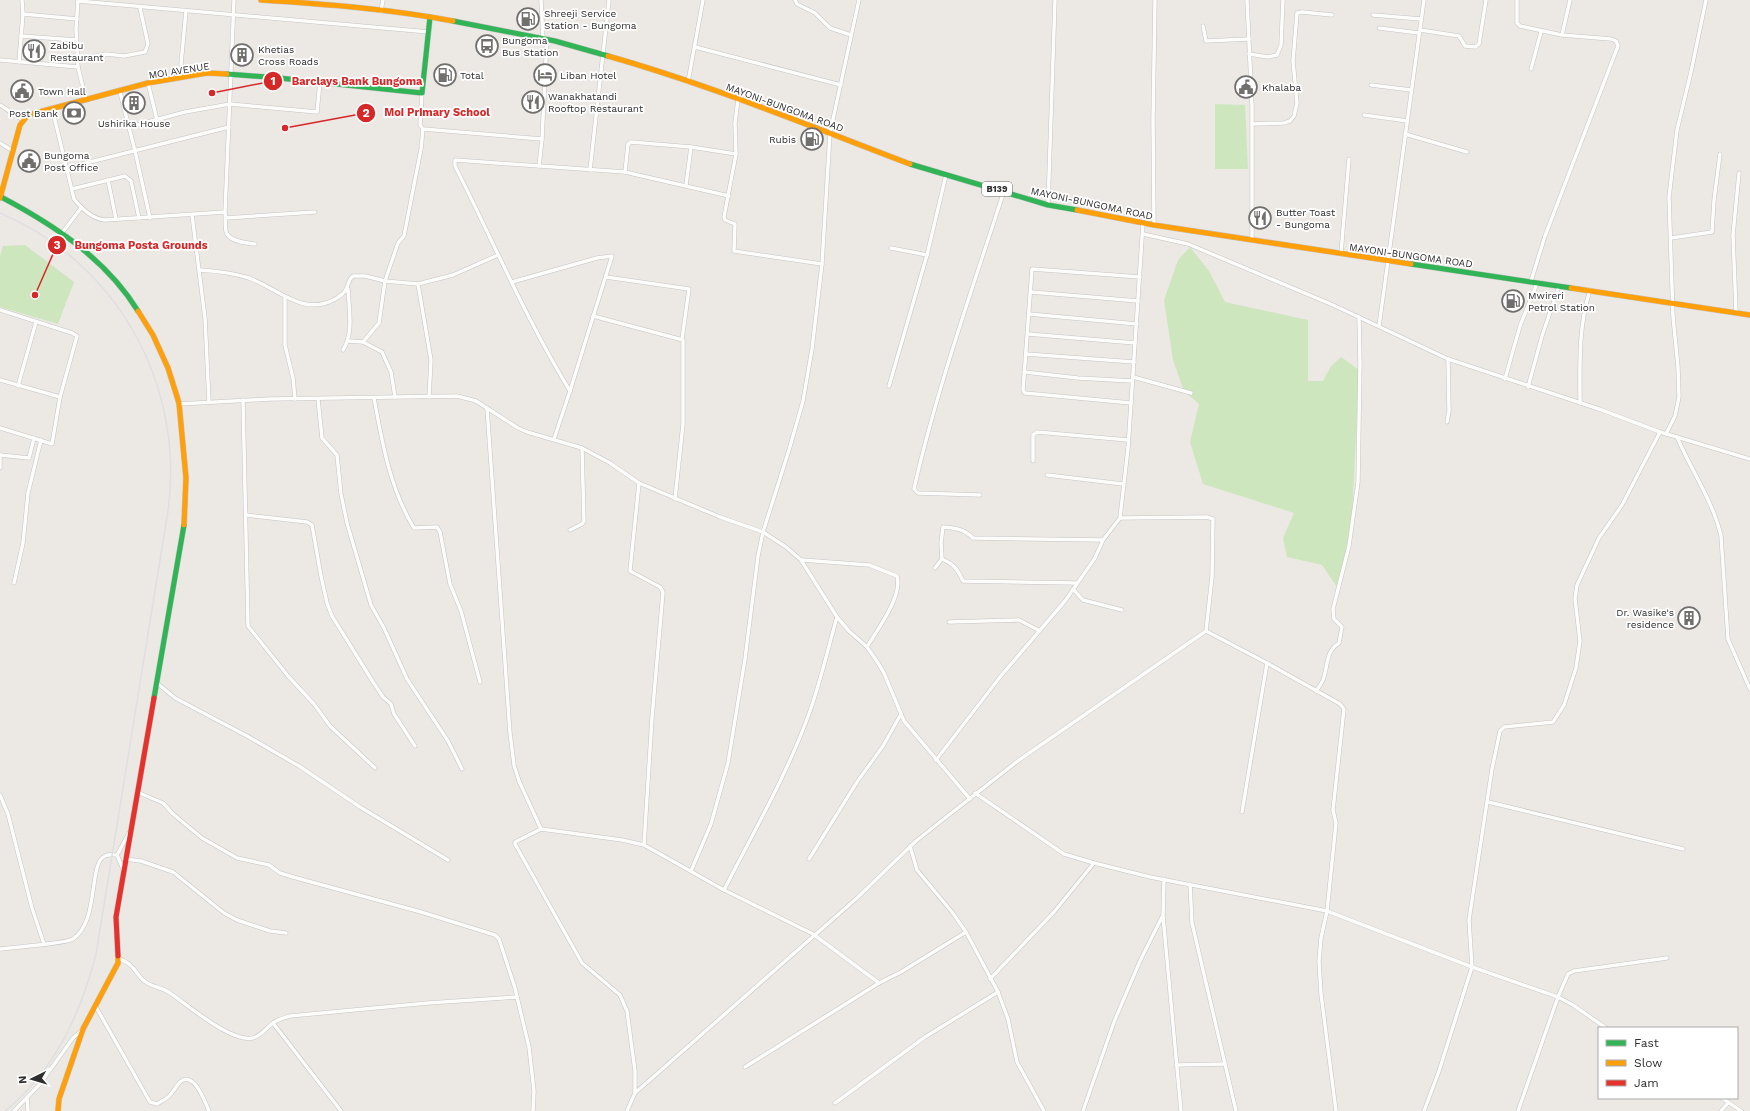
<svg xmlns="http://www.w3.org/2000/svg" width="1750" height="1111" font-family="'Work Sans',sans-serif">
<rect width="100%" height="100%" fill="#ece8e4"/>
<!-- green -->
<g fill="#cee6be">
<path d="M 1215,104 L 1245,105 L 1248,169 L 1215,169 Z"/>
<path d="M 25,245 L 74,282 L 58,324 L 0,307 L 0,256 L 3,246 Z"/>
<path d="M 1190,247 L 1209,271 L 1225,302 L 1308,320 L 1308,381 L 1323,381 L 1331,366 L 1341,357 L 1359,370 L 1352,518 L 1339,590 L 1322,565 L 1287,557 L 1283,538 L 1294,513 L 1203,484 L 1190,442 L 1199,404 L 1184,391 L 1173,360 L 1164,300 L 1178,260 Z"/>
</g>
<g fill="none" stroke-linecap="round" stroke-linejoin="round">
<!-- street casing -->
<g stroke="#c5c4c5" stroke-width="4.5">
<g id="street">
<path d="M 78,0 L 76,29 L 78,67 L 86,100"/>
<path d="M 234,0 L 225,212 C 226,218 224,229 227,234 C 232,242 247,243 255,244"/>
<path d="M 541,0 L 543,38"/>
<path d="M 795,0 L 797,4 L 815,13 L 830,28 L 851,35"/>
<path d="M 1247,0 L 1252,106 L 1252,239"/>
<path d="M 1517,0 L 1517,23 L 1520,26 L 1562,35"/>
<path d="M 78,1 L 429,32"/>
<path d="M 381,11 L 383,0"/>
<path d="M 23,14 L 77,19"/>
<path d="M 1373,15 L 1421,19"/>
<path d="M 1203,26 L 1206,41 L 1249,39"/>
<path d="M 1379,28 L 1419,33"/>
<path d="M 1420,30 L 1459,36 L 1465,46 L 1475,47 L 1479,44 L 1486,0"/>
<path d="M 21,36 L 76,40"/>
<path d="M 695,47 L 841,85"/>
<path d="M 1249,54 L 1268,57 L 1277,55 L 1281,45 L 1283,0"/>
<path d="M 0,60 L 78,67"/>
<path d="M 78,60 L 106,54 L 124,56 L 145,52 L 148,44 L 140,8"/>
<path d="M 19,62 L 23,14 L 22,0"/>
<path d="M 1531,69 L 1541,32"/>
<path d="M 183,77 L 181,64 L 186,11"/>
<path d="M 688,82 L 703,0"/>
<path d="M 148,83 L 157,120"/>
<path d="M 1371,85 L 1411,90"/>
<path d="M 120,92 L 135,151 L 150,218"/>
<path d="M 738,99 L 735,123 L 736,154 L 724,217 L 725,220 L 735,224 L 734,251 L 822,264"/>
<path d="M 0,105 L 23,120"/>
<path d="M 52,108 L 74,199 C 82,209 92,219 105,220 L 225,212"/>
<path d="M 1364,115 L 1407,121"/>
<path d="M 1252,124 L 1284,123 L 1290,121 L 1294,116 L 1297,103 L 1293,61 L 1297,13 L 1302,12 L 1332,15"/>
<path d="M 129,127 L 185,112 L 230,104 L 317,112 L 320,82"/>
<path d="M 423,129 L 542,139"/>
<path d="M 1405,134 L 1467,152"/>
<path d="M 0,143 L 13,151"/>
<path d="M 539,166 L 542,139 L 547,39"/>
<path d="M 66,168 L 229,127"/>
<path d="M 590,170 L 609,0"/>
<path d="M 625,172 L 628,144 L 631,142 L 691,147 L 736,154"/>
<path d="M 108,180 L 116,219"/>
<path d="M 686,185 L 691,147"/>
<path d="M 72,189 L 125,176 L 131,181 L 139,218"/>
<path d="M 1048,205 L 1055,0"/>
<path d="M 192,215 L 205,318 L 209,402"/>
<path d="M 226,218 L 315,212"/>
<path d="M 1154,225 L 1153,120 L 1155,0"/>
<path d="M 62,233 L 81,208"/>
<path d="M 1143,234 L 1188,244 L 1333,305 L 1448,359 L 1599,409 L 1660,432 L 1750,459"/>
<path d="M 1671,238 L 1712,232 L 1714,200 L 1720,154"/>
<path d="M 891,248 L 927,255 L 946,175"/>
<path d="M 1341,253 L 1349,159"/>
<path d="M 200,270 C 217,271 233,273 249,278 C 279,289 304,318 337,298 C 351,290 345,283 353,276 L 365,276 L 385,281 L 418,284 L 453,275 L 498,255"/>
<path d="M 606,277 L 689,289 L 682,339"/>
<path d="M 1531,281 L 1545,236 L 1618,46 L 1616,41 L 1611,39 L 1562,35 L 1570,0"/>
<path d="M 512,282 L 597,258 L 612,256 L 570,391 L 554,439"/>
<path d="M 418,284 L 431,360 L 429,397"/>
<path d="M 1031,292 L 1138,301"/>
<path d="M 285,297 L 285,345 L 293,378 L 295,399"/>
<path d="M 0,310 L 72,333 L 77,336 L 60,397"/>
<path d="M 1736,312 L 1733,235 L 1739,173"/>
<path d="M 1029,314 L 1137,324"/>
<path d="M 593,316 L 683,340 L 683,424 L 675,499"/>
<path d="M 1379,326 L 1424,0"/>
<path d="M 1028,334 L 1135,343"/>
<path d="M 348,341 L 363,342 L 379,323 L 385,281 L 398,243 L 404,236 L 421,149 L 423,129 L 420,125 L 422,93"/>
<path d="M 363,342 L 382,352 L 391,372 L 395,397"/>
<path d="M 343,350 C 354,332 349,310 348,289"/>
<path d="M 1026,354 L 1134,362"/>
<path d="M 1024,372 L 1078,378 L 1132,381"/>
<path d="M 1133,377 L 1191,393"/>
<path d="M 1505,379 L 1520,326 L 1537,283"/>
<path d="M 0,380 L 60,397 L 52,444 L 0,428"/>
<path d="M 18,386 L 36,322"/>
<path d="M 889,386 L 927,255"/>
<path d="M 1528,387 L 1542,336 L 1559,286"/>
<path d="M 570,391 C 526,319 493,241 455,166 L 455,160 L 625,172 L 729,196"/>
<path d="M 374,398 C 382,442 390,489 414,528 L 437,527 L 440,532 L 450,584 L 461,611 L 480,682"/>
<path d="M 318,399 L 322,438 L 337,455 L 341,494 L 347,523 L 371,605 L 384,628 L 407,679 L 448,741 L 462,769"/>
<path d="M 243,400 L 248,626 L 288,676 L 314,704 L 330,726 L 375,768"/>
<path d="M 1131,403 L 1025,393 L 1023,390 L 1032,269 L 1140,277"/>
<path d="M 1580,403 C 1580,366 1578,327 1590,290"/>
<path d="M 179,404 L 270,399 L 457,396 L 476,401 L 518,428 L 527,432 L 582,448 L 610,463 L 639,483 L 720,517 L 763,532 L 786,547 L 801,560 L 837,617 L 849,631 L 867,647 L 878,663 L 884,673 L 904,721 L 970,799"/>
<path d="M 487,408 L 510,733 L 514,765 L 519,781 L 541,829"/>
<path d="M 1447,422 L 1449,411 L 1448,359"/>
<path d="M 1666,434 L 1675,416 L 1679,397 L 1678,367 L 1673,317 L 1669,197 L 1677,130 L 1691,72 L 1706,0"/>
<path d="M 1677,437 C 1691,470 1713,501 1721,536 L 1728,639 L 1750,689"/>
<path d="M 0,455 L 29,458 L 34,438"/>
<path d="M 1033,461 L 1033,435 L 1037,432 L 1128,440"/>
<path d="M 0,468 L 0,455"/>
<path d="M 1047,475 L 1123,484"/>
<path d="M 639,483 L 630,571 L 660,587 L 663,592 L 652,718 L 644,845"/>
<path d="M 980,495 L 918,493 L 914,489 C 937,388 972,290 1004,191"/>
<path d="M 246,515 L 307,522 L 312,525 L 321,576 L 327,603 L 332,616 L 373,682 L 383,697 L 391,704 L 394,714 L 415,746"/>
<path d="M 570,530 L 582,524 L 584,521 L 582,448"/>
<path d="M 942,559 C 954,564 958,570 963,581 L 1076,583"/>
<path d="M 802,560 L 869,565 L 897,576 C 903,596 877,630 867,647"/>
<path d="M 935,568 L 942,559 L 941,543 L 943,527 C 955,528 964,529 973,538 L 1103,540"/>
<path d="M 14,583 L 23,543 L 28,493 L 41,440"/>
<path d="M 1073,589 L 1083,600 L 1122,610"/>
<path d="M 949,622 L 1019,620 L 1040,631"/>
<path d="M 1206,631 L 1267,663 L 1340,704 L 1344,709 L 1333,810 L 1336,823 L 1327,911 L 1321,938 L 1319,961 L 1321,994 L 1336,1111"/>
<path d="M 157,683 L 175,698 L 247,736 L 299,766 L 360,807 L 448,860"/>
<path d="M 1316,691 C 1319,687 1323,682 1324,677 C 1328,664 1326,651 1339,643 L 1342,627 L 1334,619 L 1333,609 L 1349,546 L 1358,482 L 1360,363 L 1359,317"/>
<path d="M 936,760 L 1000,677 L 1065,601 L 1095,558 L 1103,540 L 1120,518 L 1128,448 L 1143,223"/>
<path d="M 137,792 L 163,803 L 173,814 L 202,838 L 237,858 L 269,865 L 280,873 L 293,877 L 421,912 L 495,935 L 499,939 L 515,988 L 517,997"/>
<path d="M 975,793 L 1064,854 L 1094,863 L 1150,877 L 1327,911 L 1472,967 L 1558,997 L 1573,1005 L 1606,1028"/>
<path d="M 0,795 L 8,814 L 32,908 L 44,944"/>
<path d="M 1488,802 L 1683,849"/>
<path d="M 1242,812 L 1267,663"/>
<path d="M 910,846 L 917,870 L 952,912 L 966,932 L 998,992 L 1008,1019 L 1017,1062 L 1044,1111"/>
<path d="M 117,855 L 129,833"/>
<path d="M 125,859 L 141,861 L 173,872 L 224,913 L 237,920 L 270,931 L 286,933"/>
<path d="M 809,859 L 857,782 L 883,746 L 901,714"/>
<path d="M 691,871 L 711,824 L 728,763 L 745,659 L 758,556 L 763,532 L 789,450 L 803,401 L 812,349 L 822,264 L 830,133 L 859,0"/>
<path d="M 1164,879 L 1163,916 L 1181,1111"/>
<path d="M 1190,884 L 1192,923 L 1236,1111"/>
<path d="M 724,890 C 754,831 788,773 810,711 C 821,680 828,648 837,617"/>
<path d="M 0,949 C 13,947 64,944 73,939 C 100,920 88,863 105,856 C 109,854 113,855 117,855 L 123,869"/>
<path d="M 118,958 C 122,960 128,962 131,966 C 136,970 138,976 143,980 C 150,987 162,987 170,993 C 188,1005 231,1043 253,1038 C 261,1036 267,1027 273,1023 C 278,1019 284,1018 290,1016 L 428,1003 L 517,997 L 529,1047 L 534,1091 L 533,1111"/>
<path d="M 990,979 L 1054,912 L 1094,863"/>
<path d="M 96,1007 L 150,1102 L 157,1104 C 161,1101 167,1099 170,1095 C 174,1091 176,1086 180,1082 C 194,1070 205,1102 209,1111"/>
<path d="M 273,1023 L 341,1111"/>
<path d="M 1176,1065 L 1224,1064"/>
<path d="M 745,1067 L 879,983 L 901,972 L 966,932"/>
<path d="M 635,1093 L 635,1071 L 627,1011 L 620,995 L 582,963 L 515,844 L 515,842 L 541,829 L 622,840 L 644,845 L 724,890 L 813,934 L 879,983"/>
<path d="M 27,1098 L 28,1111"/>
<path d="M 1722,1098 L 1741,1111"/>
<path d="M 835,1103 L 925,1037 L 998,992"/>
<path d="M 14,1111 L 40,1084 L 73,1038 L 82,1030"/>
<path d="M 627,1111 L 635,1093 L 857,898 L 916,841 L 931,829 L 1019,760 L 1206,631 L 1212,577 L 1213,519 L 1207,517 L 1120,518"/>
<path d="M 1083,1111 L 1114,1022 L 1140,961 L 1162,917"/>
<path d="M 1424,1111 L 1439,1071 L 1472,967 L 1469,920 L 1492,769 L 1500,731 L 1504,727 L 1553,722 L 1564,705 L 1576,668 L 1580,641 L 1575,599 L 1577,585 L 1599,538 L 1622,505 L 1660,432"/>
<path d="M 1518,1111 L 1558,997 L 1568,974 L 1574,971 L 1667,958"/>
<path d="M 1721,1111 L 1728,1103"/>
</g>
</g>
<!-- fast casing -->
<g stroke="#c5c4c5" stroke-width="6">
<g id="fast">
<path d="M 453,21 L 555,41 L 608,56"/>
<path d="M 227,74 L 279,78 L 422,93 L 430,17"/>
<path d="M 910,164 L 1048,205 L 1077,210"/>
<path d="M 1,197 C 54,225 106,259 138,311"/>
<path d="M 1411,264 L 1571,288"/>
<path d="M 154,698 L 184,525"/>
</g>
</g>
<!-- slow casing -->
<g stroke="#c5c4c5" stroke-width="6">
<g id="slow">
<path d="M 261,0 C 325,4 390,9 453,21"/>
<path d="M 608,56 C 710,85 810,126 910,164"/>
<path d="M 0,198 L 20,125 L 28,115 L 148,83 L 207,73 L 227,74"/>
<path d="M 1077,210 L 1154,225 L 1411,264"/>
<path d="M 1571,288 L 1750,315"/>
<path d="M 138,311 L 153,335 L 168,368 L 179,403 L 186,478 L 184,525"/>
<path d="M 58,1111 L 59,1099 L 83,1029 L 118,963 L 118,956"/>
</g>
</g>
<!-- jam casing -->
<g stroke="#c5c4c5" stroke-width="6">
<path id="jam" d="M 118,956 L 116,917 L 154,698"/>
</g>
<!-- street -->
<use href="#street" stroke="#fcfcfb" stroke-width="3.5"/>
<!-- fast -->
<use href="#fast" stroke="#30b455" stroke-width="5"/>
<!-- slow -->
<use href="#slow" stroke="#ff9f0a" stroke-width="5"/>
<!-- jam -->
<use href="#jam" stroke="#e5322d" stroke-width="5"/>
<!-- rail -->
<path stroke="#dfdfe1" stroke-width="1.5" d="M 0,213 C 118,263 185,385 168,511 L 96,954 C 81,1013 54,1072 5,1111"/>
</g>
<!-- icons -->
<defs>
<g id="fuel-ring" transform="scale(1.15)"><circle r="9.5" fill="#fff" stroke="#706f6e" stroke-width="1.5"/><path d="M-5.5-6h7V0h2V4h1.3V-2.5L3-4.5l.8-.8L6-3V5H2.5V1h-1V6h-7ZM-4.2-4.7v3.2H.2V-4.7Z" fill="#706f6e"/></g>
<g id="bus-ring" transform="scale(1.15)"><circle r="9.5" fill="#fff" stroke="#706f6e" stroke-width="1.5"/><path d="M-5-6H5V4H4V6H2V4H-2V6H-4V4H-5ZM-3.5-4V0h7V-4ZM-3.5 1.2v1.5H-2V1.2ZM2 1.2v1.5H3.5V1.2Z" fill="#706f6e"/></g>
<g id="restaurant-ring" transform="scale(1.15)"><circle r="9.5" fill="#fff" stroke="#706f6e" stroke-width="1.5"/><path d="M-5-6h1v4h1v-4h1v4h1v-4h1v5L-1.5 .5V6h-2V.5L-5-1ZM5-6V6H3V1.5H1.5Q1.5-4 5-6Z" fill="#706f6e"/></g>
<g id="building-ring" transform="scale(1.15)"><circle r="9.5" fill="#fff" stroke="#706f6e" stroke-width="1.5"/><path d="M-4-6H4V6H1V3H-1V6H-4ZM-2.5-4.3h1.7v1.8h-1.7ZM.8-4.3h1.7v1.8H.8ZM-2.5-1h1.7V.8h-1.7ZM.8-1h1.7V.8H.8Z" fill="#706f6e"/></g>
<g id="hotel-ring" transform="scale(1.15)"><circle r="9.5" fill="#fff" stroke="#706f6e" stroke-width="1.5"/><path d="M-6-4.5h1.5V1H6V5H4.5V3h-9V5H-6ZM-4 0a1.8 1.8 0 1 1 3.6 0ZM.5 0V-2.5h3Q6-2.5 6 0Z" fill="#706f6e"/></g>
<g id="civic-ring" transform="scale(1.15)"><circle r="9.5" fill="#fff" stroke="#706f6e" stroke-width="1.5"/><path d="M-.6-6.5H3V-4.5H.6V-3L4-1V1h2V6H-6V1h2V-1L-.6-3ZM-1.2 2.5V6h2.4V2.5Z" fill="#706f6e"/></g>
<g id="bank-ring" transform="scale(1.15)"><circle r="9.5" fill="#fff" stroke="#706f6e" stroke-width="1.5"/><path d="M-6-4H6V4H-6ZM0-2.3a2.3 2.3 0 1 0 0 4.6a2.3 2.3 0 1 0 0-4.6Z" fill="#706f6e"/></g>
</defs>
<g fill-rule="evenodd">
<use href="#fuel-ring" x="528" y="19"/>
<use href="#bus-ring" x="487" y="46"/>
<use href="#restaurant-ring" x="34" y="51"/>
<use href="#building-ring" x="242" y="55"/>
<use href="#fuel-ring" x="445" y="75"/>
<use href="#hotel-ring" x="545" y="75"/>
<use href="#civic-ring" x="1246" y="87"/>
<use href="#civic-ring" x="22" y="91"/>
<use href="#restaurant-ring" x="533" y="102"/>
<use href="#building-ring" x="134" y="103"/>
<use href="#bank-ring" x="74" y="113"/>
<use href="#fuel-ring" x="812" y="139"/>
<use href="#civic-ring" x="29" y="161"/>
<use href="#restaurant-ring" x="1260" y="218"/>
<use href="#fuel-ring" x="1513" y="301"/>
<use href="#building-ring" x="1689" y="618"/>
</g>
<g text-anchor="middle" stroke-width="3.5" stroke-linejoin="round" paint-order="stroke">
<!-- shield labels -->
<rect fill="#fff" stroke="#6d6d6d" stroke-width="1" x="982" y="182" width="30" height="14" rx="3"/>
<g font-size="9" font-weight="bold" fill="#2e2e2e">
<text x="997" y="192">B139</text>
</g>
<!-- poi labels -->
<g font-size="10" fill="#2e2e2e" stroke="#fff" text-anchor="start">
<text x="544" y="17">Shreeji Service<tspan x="544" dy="12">Station - Bungoma</tspan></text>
<text x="502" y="44">Bungoma<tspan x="502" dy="12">Bus Station</tspan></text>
<text x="50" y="49">Zabibu<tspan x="50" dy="12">Restaurant</tspan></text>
<text x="258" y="53">Khetias<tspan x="258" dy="12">Cross Roads</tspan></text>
<text x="460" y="79">Total</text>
<text x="560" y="79">Liban Hotel</text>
<text x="1262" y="91">Khalaba</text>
<text x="38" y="95">Town Hall</text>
<text x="548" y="100">Wanakhatandi<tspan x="548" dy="12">Rooftop Restaurant</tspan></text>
<text x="58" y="117" text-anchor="end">Post Bank</text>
<text x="134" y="127" text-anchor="middle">Ushirika House</text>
<text x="796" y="143" text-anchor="end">Rubis</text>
<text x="44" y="159">Bungoma<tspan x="44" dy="12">Post Office</tspan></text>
<text x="1276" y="216">Butter Toast<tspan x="1276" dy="12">- Bungoma</tspan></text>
<text x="1528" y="299">Mwireri<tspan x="1528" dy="12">Petrol Station</tspan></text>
<text x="1674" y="616" text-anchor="end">Dr. Wasike's<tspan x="1674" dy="12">residence</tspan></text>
</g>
<!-- street labels -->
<g font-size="10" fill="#2e2e2e" stroke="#fff">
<text transform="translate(179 70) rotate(-9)" y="4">MOI AVENUE</text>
<text transform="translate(785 107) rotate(20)" y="4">MAYONI-BUNGOMA ROAD</text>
<text transform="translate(1092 203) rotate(12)" y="4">MAYONI-BUNGOMA ROAD</text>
<text transform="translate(1411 255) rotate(8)" y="4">MAYONI-BUNGOMA ROAD</text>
</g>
</g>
<!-- callouts -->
<path fill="none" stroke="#d62828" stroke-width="1.5" d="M212 93L273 81M285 128L366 113M35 295L57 245"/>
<g fill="#d62828" stroke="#fff" stroke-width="1.5">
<circle cx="212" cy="93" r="4"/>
<circle cx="285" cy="128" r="4"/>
<circle cx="35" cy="295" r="4"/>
<circle cx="273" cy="81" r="10"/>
<circle cx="366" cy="113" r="10"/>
<circle cx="57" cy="245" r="10"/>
</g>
<g font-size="12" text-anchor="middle" font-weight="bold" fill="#fff">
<text x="273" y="85">1</text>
<text x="366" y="117">2</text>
<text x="57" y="249">3</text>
</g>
<g font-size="11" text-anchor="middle" font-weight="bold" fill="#d62828" stroke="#fff" stroke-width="3.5" stroke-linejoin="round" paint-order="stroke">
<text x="357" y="85">Barclays Bank Bungoma</text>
<text x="437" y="116">Moi Primary School</text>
<text x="141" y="249">Bungoma Posta Grounds</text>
</g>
<!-- legend -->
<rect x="1598" y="1027" width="140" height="72" fill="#ffffff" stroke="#ababab"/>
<rect x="1606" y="1040" width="20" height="6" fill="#30b455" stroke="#ababab"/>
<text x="1634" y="1047" font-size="12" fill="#2e2e2e">Fast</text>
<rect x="1606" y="1060" width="20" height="6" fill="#ff9f0a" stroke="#ababab"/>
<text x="1634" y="1067" font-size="12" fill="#2e2e2e">Slow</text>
<rect x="1606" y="1080" width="20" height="6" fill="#e5322d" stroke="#ababab"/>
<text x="1634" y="1087" font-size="12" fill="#2e2e2e">Jam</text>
<!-- north arrow -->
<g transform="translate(32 1079) rotate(265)" stroke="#ffffff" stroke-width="3" paint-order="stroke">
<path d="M0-3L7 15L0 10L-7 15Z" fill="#2e2e2e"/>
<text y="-6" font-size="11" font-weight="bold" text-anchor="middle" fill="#2e2e2e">N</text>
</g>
</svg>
